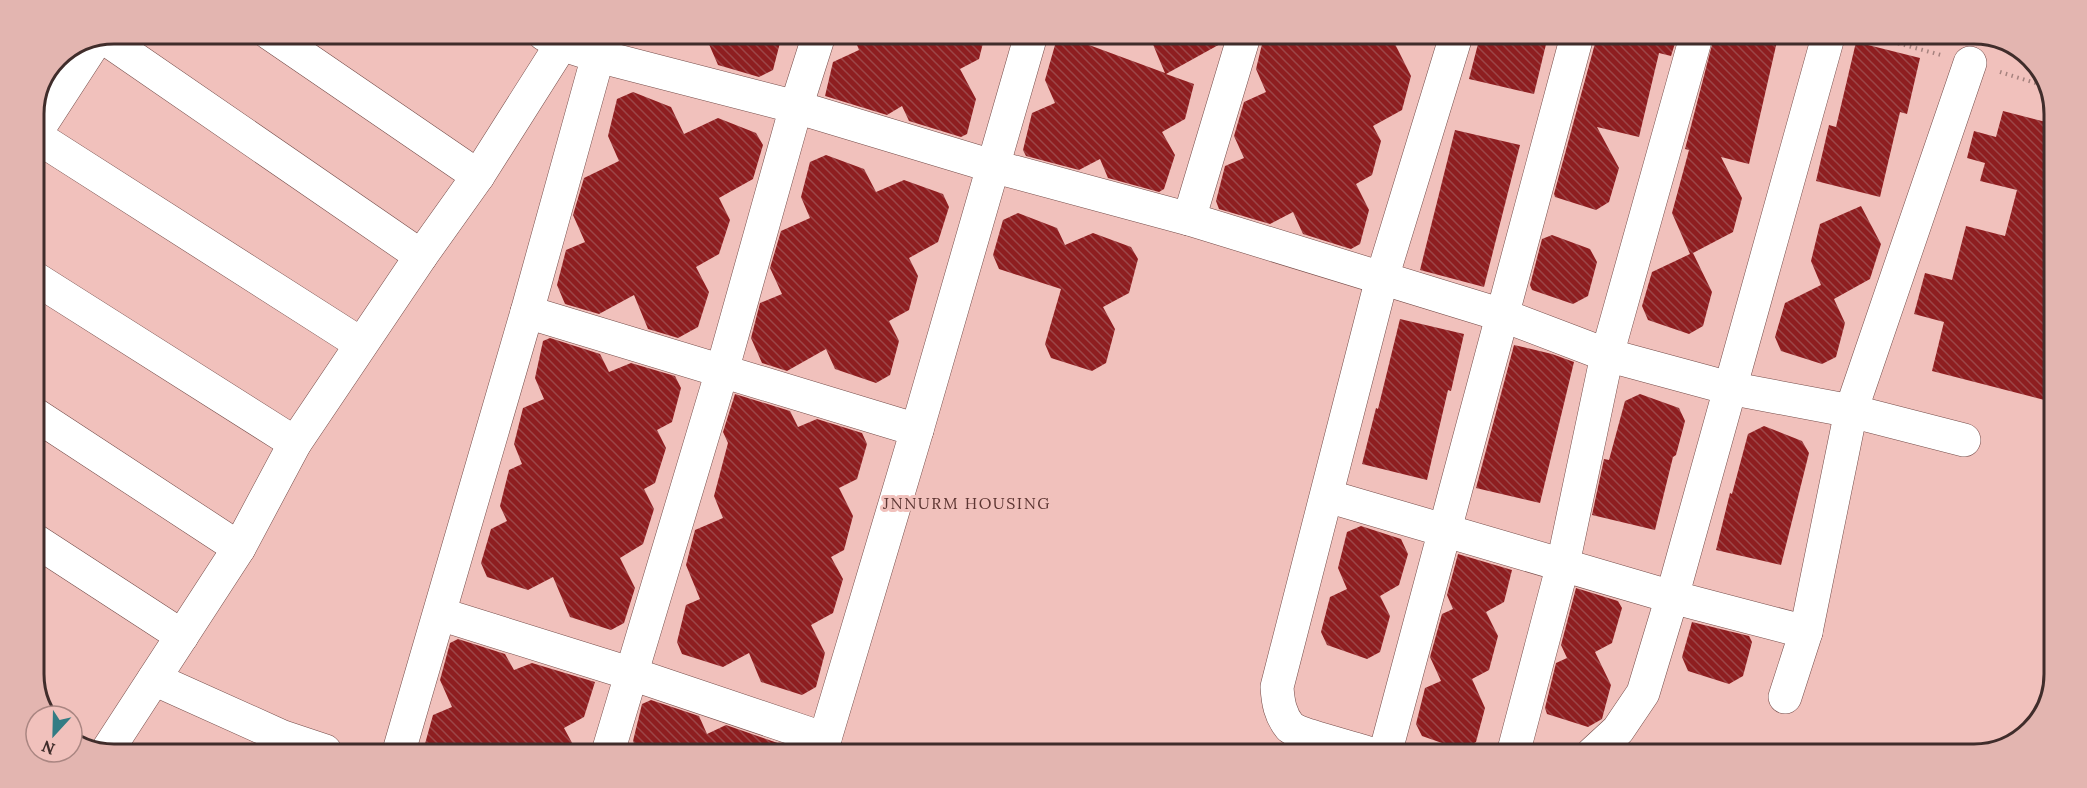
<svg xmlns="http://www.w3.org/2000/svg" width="2087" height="788" font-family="Lora,serif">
<defs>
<pattern id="building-back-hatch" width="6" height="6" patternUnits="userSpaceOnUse" patternTransform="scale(1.5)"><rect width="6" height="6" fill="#8e1e20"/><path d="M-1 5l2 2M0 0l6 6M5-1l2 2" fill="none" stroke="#9c4648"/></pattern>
</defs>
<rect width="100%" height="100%" fill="#f1c1bc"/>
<!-- building -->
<g fill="url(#building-back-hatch)">
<path d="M 738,34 L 782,35 L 773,70 L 759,77 L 718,65 L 705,35 L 736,43 Z"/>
<path d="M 853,35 L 985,35 L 979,59 L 960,69 L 976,99 L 967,134 L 961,137 L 909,121 L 902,106 L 887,115 L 825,96 L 833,62 L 859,50 Z"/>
<path d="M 1149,35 L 1225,36 L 1222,43 L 1166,74 L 1194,84 L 1185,119 L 1162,132 L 1175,155 L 1164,189 L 1159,192 L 1108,178 L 1100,159 L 1079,170 L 1026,156 L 1023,150 L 1032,113 L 1055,103 L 1045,80 L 1055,45 L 1070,38 L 1165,73 Z"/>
<path d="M 1264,36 L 1391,36 L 1411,76 L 1402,110 L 1373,126 L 1381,141 L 1372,175 L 1356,184 L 1369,210 L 1360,244 L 1351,249 L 1303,234 L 1293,212 L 1270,224 L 1219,209 L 1216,201 L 1225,166 L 1244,158 L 1234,136 L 1244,102 L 1266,92 L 1256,69 Z"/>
<path d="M 1480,36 L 1548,36 L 1534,94 L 1469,79 Z"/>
<path d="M 1597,36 L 1677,37 L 1671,56 L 1659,53 L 1639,137 L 1597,127 L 1619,168 L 1609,202 L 1596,210 L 1555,197 L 1554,194 Z"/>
<path d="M 1714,37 L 1778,37 L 1749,164 L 1721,157 L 1742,198 L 1733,232 L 1693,253 L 1712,292 L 1703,326 L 1689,334 L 1648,320 L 1642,306 L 1652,272 L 1690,254 L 1672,213 L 1689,150 L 1685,149 L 1691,126 Z"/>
<path d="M 1856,42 L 1920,58 L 1907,114 L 1900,112 L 1880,197 L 1816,181 L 1829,125 L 1836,127 Z"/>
<path d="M 633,92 L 671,107 L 684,134 L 718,118 L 756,133 L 763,145 L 753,179 L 719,198 L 730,220 L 719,254 L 696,267 L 709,292 L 698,327 L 678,338 L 648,329 L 634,295 L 599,314 L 565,304 L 557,285 L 566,250 L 585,242 L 573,215 L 584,178 L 619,161 L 608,136 L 617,99 Z"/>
<path d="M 2003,111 L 2054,124 L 2052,345 L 2046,367 L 2052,368 L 2052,402 L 1932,371 L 1944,322 L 1914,314 L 1925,273 L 1952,280 L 1966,226 L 2005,236 L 2017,190 L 1980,181 L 1985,163 L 1967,158 L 1974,131 L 1996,137 Z"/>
<path d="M 1455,130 L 1520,145 L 1484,287 L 1420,270 Z"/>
<path d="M 826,155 L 864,169 L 876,192 L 904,180 L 943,194 L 949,207 L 938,242 L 909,258 L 918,276 L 909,310 L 889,321 L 899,341 L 890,375 L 876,383 L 835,369 L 826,349 L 787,371 L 762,363 L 751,338 L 760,303 L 782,294 L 770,268 L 781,231 L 810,218 L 801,197 L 810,162 Z"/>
<path d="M 1861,206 L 1881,244 L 1870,279 L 1834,299 L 1845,323 L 1836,357 L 1822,364 L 1781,351 L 1775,337 L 1785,303 L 1821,285 L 1811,261 L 1820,224 Z"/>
<path d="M 1018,213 L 1057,228 L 1065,245 L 1093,233 L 1131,247 L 1138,259 L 1129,293 L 1103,307 L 1115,329 L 1106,363 L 1092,371 L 1051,358 L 1045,344 L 1061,289 L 999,269 L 993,255 L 1003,220 Z"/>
<path d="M 1552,235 L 1590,249 L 1597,262 L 1588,296 L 1573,304 L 1532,290 L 1530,285 L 1542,239 Z"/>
<path d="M 1400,319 L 1464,334 L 1451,391 L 1448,390 L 1427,480 L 1362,464 L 1376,408 L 1378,409 Z"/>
<path d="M 550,338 L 600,354 L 609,372 L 631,363 L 675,376 L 681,388 L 672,422 L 657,430 L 666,448 L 655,483 L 644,489 L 654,509 L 643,544 L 620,558 L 635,588 L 624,623 L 611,630 L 570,617 L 553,577 L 528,590 L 487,577 L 481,563 L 491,529 L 507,521 L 500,506 L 509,470 L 522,464 L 514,444 L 523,408 L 544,399 L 535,378 L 543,341 Z"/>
<path d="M 1514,345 L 1552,354 L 1574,362 L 1540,503 L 1476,488 Z"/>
<path d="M 735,394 L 790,411 L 798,427 L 817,419 L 862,433 L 867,444 L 857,479 L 839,488 L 853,516 L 844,550 L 831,557 L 843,579 L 833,613 L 811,625 L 825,653 L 816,687 L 802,695 L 761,682 L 749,653 L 723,667 L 682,654 L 677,642 L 686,605 L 700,599 L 686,565 L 695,530 L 723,518 L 714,496 L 728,443 L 723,432 Z"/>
<path d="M 1640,394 L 1679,408 L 1685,421 L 1676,455 L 1673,457 L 1655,530 L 1592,515 L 1604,459 L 1609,460 L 1625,401 Z"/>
<path d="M 1764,426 L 1802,441 L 1809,453 L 1781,565 L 1716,550 L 1730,493 L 1732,494 L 1748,434 Z"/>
<path d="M 1361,526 L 1401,539 L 1408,554 L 1399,585 L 1380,596 L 1390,616 L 1380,652 L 1367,659 L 1327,645 L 1321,632 L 1330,597 L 1347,589 L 1338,568 L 1347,532 Z"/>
<path d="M 1458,554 L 1512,570 L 1504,602 L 1486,612 L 1498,636 L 1489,670 L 1472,679 L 1485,708 L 1476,742 L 1462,750 L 1422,736 L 1416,724 L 1425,688 L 1441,681 L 1430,657 L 1442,614 L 1453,609 L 1447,595 Z"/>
<path d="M 1576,588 L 1618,601 L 1622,608 L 1612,643 L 1595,652 L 1611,685 L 1602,719 L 1588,727 L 1547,714 L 1545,708 L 1556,663 L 1567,658 L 1561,645 Z"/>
<path d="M 1692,622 L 1749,636 L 1752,642 L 1743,676 L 1729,684 L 1688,671 L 1682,657 Z"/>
<path d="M 458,639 L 505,654 L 514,670 L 532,663 L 595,682 L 584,717 L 564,728 L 577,752 L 423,751 L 433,715 L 452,707 L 440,680 L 450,643 Z"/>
<path d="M 651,700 L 699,716 L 707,734 L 726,725 L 803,752 L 638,752 L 633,741 L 642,704 Z"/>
</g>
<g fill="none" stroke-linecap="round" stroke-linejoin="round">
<!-- minor casing -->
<g stroke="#754c49" stroke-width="34">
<g id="minor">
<path d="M 269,33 L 478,176"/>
<path d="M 544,34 L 561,44 L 598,56 L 796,107 L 992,166 L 1189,219 L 1502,315 L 1607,355 L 1729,388 L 1851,411 L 1964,440"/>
<path d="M 103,37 L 421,256"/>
<path d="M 34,135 L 361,344"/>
<path d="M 33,137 L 96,40"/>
<path d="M 1189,219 L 1244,36"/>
<path d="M 33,277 L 295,443"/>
<path d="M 527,312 L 917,430"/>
<path d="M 33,413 L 239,548"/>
<path d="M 1327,496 L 1672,597 L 1806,632"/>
<path d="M 33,539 L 182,636"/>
<path d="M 440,614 L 632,674 L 825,739"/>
<path d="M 154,679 L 283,737 L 325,751"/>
<path d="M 1785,697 L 1806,632 L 1851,411 L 1970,63"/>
<path d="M 107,751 L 239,548 L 295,443 L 421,256 L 478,176 L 568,34"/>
<path d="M 399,751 L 527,312 L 598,56"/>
<path d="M 608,752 L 722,371 L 796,107 L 819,35"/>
<path d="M 821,752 L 917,430 L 1031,35"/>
<path d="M 1371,754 C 1358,749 1296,734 1290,727 C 1280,715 1278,702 1277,687 L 1382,278 L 1456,36"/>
<path d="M 1385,754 L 1577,36"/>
<path d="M 1513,754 L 1563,564 L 1607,355 L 1696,37"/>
<path d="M 1592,754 L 1618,730 L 1643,693 L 1672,597 L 1828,37"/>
</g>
</g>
<!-- path -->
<g stroke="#a5827e" stroke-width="4" stroke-dasharray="1.5 4.5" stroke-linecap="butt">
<path d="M 1875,37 L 1941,55"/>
<path d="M 2000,72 L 2045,86"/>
</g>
<!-- minor -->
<use href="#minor" stroke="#fff" stroke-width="33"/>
</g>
<g text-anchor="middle" stroke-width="6" stroke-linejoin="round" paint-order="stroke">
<!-- neighbourhood labels -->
<g font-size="16" letter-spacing="1.5" fill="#5c3532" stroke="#f1c1bc">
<text x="967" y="509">JNNURM HOUSING</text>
</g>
</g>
<!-- crop -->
<path d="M0 0H2087V788H0ZM114 44H1974A70 70 0 0 1 2044 114V674A70 70 0 0 1 1974 744H114A70 70 0 0 1 44 674V114A70 70 0 0 1 114 44Z" fill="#e3b5b0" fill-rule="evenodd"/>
<path fill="none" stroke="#402d2b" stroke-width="3" d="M114 44H1974A70 70 0 0 1 2044 114V674A70 70 0 0 1 1974 744H114A70 70 0 0 1 44 674V114A70 70 0 0 1 114 44Z"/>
<!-- north arrow -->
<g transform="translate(54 734) rotate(202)"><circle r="28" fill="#f1c1bc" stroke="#aa8682" stroke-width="1.5"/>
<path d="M0-4.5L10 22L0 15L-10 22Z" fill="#337c84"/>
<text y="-9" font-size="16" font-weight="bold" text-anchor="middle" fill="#402d2b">N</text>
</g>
</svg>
